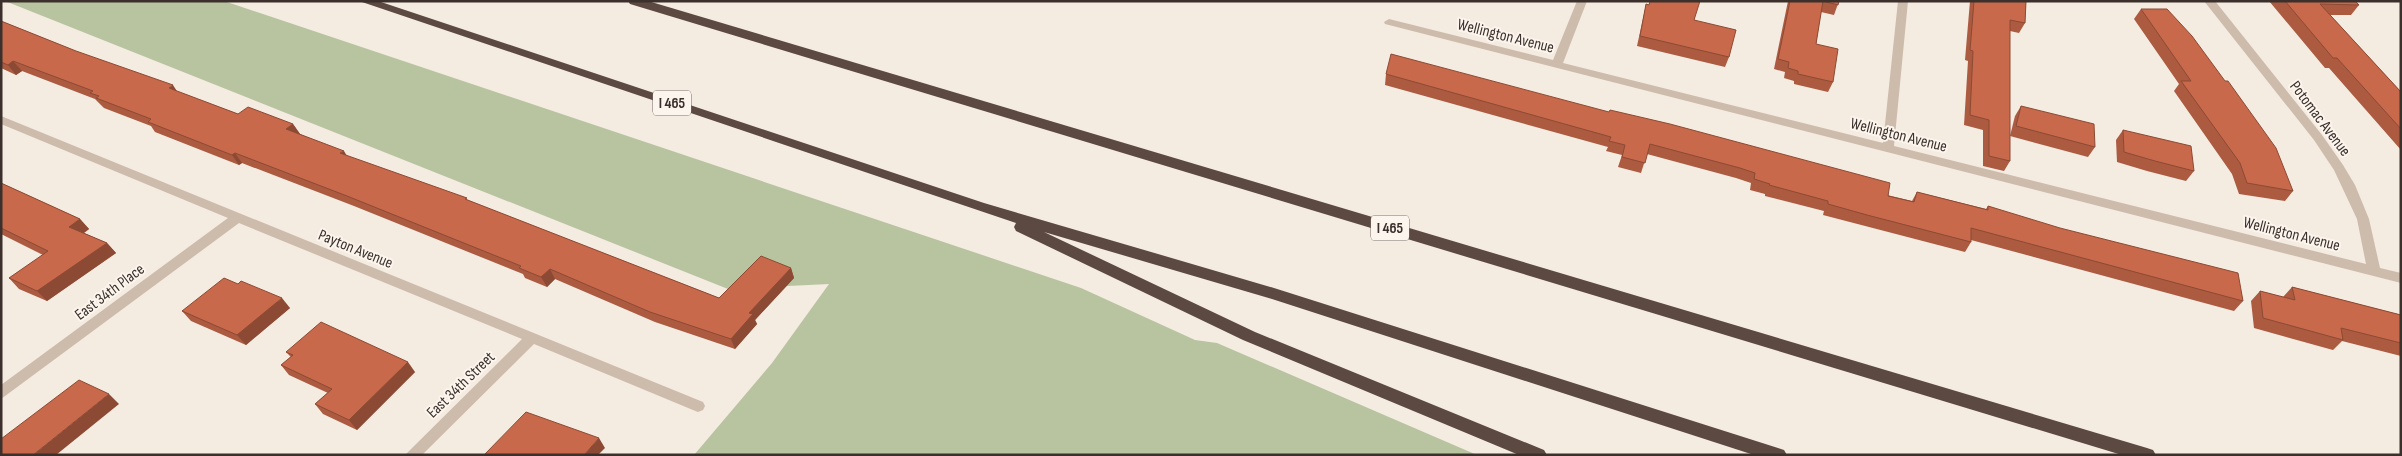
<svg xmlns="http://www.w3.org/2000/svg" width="2402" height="456" font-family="'Sofia Sans Condensed',sans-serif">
<rect width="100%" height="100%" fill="#f4ebe1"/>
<!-- green -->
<path fill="#b8c4a0" d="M 5,1 L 224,1 L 1081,288 L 1195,340 L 1217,343 L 1477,455 L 694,455 L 772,363 L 829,284 L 728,289 Z"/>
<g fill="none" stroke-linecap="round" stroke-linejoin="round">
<!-- minor -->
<g fill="#cdbbac" fill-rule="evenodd">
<path d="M 1577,1 L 1587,1 L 1563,63 L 1883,143 L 1898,1 L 1908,1 L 1894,146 L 2366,264 L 2357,219 L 2334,170 L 2314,140 L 2204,1 L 2215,1 L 2322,135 L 2343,165 L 2355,185 L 2369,219 L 2380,268 L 2401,273 L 2401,283 L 1385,24 L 1384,22 L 1389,19 L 1553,60 Z"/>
<path d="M 1,116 L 703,402 L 705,406 L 703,410 L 698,412 L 693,410 L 534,344 L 422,455 L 405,455 L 522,339 L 239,223 L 1,399 L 1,385 L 228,218 L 1,124 Z"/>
</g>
<!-- highway -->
<g fill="#5c4a42" fill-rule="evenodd">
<path d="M 359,1 L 378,1 L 984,203 L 1274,288 L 1778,448 L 1784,450 L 1787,455 L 1754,455 L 1272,299 L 1044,232 L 1255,332 L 1544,450 L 1547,455 L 1519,455 L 1243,340 L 1016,231 L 1014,227 L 1016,223 Z"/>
<path d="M 628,1 L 648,1 L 2147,448 L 2153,450 L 2156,455 L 2122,455 L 630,4 Z"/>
</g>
</g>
<!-- wall -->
<g fill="#ac5a40">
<path d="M 1788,1 L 1839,1 L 1834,15 L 1821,12 L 1816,44 L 1833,82 L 1828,92 L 1794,84 L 1794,81 L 1784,78 L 1785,72 L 1774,69 Z"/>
<path d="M 1970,1 L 2026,1 L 2025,23 L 2019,33 L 2010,31 L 2010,161 L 2004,171 L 1983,166 L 1983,130 L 1964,125 L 1968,61 L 1965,60 L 1966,48 Z"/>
<path d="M 2269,1 L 2355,1 L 2359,5 L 2351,15 L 2330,15 L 2401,92 L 2401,150 L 2329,68 L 2325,68 Z"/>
<path d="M 1646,4 L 1694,20 L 1729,57 L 1725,67 L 1637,46 L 1644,14 Z"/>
<path d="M 2141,9 L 2293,191 L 2285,201 L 2239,194 L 2232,174 L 2174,91 L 2179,84 L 2134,19 Z"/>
<path d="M 1,21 L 177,92 L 238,114 L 293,124 L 300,134 L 347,156 L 469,201 L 719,298 L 791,268 L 794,278 L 755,320 L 757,324 L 735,349 L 655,322 L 555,279 L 547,287 L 525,278 L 523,274 L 354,206 L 242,163 L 239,165 L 155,132 L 151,126 L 104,108 L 95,99 L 22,71 L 16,75 L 1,68 Z"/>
<path d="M 1386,74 L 1912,201 L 1917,192 L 1986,209 L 1988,206 L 2243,301 L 2234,311 L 1971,240 L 1971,242 L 1965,252 L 1823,215 L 1824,211 L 1765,196 L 1765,194 L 1750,190 L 1751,183 L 1736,178 L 1647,154 L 1641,173 L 1618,167 L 1622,155 L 1606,151 L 1608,147 L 1385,85 Z"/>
<path d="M 2021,106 L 2095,147 L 2088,157 L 2010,136 L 2015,116 Z"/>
<path d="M 2123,130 L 2194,171 L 2186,181 L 2147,171 L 2117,162 L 2116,140 Z"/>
<path d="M 1,183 L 80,219 L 89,229 L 84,233 L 107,243 L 116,253 L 47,301 L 19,289 L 9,278 L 43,255 L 1,234 Z"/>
<path d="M 238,284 L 290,308 L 246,345 L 191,321 L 182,311 Z"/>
<path d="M 2292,287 L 2401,315 L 2401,356 L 2342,341 L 2333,350 L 2254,328 L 2251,301 L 2260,291 L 2283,297 Z"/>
<path d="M 286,352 L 415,372 L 357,430 L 323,414 L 315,404 L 328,393 L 289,375 L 281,365 L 291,357 Z"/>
</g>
<!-- shaded-wall -->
<g fill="#8c4a34">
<path d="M 13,61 L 22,71 L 16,75 L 8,65 Z"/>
<path d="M 173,85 L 180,96 L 169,88 Z"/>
<path d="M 293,124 L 300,134 L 293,139 L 286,129 Z"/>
<path d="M 344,151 L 350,161 L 340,153 Z"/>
<path d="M 235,153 L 242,163 L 239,165 L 232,155 Z"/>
<path d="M 80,219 L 89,229 L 78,237 L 69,227 Z"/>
<path d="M 107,243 L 116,253 L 47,301 L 37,291 Z"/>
<path d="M 791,268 L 794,278 L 755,320 L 757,324 L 735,349 L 731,339 L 749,313 Z"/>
<path d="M 550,269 L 555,279 L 547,287 L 541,277 Z"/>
<path d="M 282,298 L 290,308 L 246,345 L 237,335 Z"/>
<path d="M 408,362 L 415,372 L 357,430 L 349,420 Z"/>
<path d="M 109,394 L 119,404 L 56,455 L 33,455 Z"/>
<path d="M 599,438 L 605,448 L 598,455 L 584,455 Z"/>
</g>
<!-- building -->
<g fill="#c8694b" stroke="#8c4a34">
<path d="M 1650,1 L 1700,1 L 1694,20 L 1736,30 L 1729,57 L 1640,36 L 1646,4 L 1649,5 Z"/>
<path d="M 1790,1 L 1839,1 L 1838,5 L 1823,1 L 1816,44 L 1838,49 L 1833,82 L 1798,74 L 1798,71 L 1788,68 L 1789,62 L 1778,59 Z"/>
<path d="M 1974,1 L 2026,1 L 2025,23 L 2010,20 L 2010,161 L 1989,156 L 1989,120 L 1970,115 L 1973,51 L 1970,50 L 1971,38 Z"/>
<path d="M 2285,1 L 2355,1 L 2359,5 L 2320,4 L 2401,92 L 2401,129 L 2337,58 L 2333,58 Z"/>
<path d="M 2141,9 L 2167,9 L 2192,36 L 2225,81 L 2228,81 L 2276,148 L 2293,191 L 2247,183 L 2240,163 L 2181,81 L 2191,81 Z"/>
<path d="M 1,21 L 76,51 L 173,85 L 169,88 L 238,114 L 248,107 L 293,124 L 286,129 L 344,151 L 340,153 L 467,198 L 465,199 L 719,298 L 761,256 L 791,268 L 749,313 L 753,314 L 731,339 L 650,312 L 550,269 L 541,277 L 519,268 L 521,266 L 347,196 L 235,153 L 232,155 L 148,122 L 151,119 L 96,98 L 99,96 L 90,93 L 93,91 L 13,61 L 8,65 L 1,62 Z"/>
<path d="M 1391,54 L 1609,112 L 1610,110 L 1670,124 L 1890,183 L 1888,196 L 1914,202 L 1917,192 L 1988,210 L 1988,206 L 2060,228 L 2238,273 L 2243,301 L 1971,228 L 1971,242 L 1867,215 L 1828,204 L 1828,201 L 1769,185 L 1770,184 L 1754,179 L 1755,173 L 1740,168 L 1650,144 L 1645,163 L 1622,157 L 1625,145 L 1609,141 L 1611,137 L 1386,74 Z"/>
<path d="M 2021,106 L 2094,124 L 2095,147 L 2016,126 Z"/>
<path d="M 2123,130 L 2191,146 L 2194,171 L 2155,161 L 2124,152 Z"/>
<path d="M 1,183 L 80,219 L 69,227 L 107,243 L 37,291 L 9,278 L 48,251 L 1,228 Z"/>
<path d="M 224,278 L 238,284 L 241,281 L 282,298 L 237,335 L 182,311 Z"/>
<path d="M 2292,287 L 2401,315 L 2401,343 L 2341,328 L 2343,340 L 2263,318 L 2260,291 L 2295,300 Z"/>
<path d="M 321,322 L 408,362 L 349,420 L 315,404 L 332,389 L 281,365 L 293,355 L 286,352 Z"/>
<path d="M 79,380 L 109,394 L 33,455 L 1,455 L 1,439 Z"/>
<path d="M 526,412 L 599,438 L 584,455 L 484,455 Z"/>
</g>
<g text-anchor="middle" stroke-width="4" stroke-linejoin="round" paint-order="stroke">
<!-- shield labels -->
<g fill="#fbf5ee" stroke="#756b66" stroke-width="1">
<rect x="653" y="90.5" width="38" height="25" rx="4"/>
<rect x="1371" y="215.5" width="38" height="25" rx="4"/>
</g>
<g font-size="15" font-weight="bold" fill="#3b302b">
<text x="672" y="108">I 465</text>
<text x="1390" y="233">I 465</text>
</g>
<!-- street labels -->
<g font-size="16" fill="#3b302b" stroke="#fbf5ee">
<text transform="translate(1506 35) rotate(14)" y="6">Wellington Avenue</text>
<text transform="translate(2321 118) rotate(53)" y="6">Potomac Avenue</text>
<text transform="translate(1899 134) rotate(14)" y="6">Wellington Avenue</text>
<text transform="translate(2292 233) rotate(14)" y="6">Wellington Avenue</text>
<text transform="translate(356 248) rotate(22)" y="6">Payton Avenue</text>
<text transform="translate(109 291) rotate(-37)" y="6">East 34th Place</text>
<text transform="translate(460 384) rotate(-44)" y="6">East 34th Street</text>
</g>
</g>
<!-- border -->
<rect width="2402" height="456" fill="none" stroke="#3b302b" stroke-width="5"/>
</svg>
